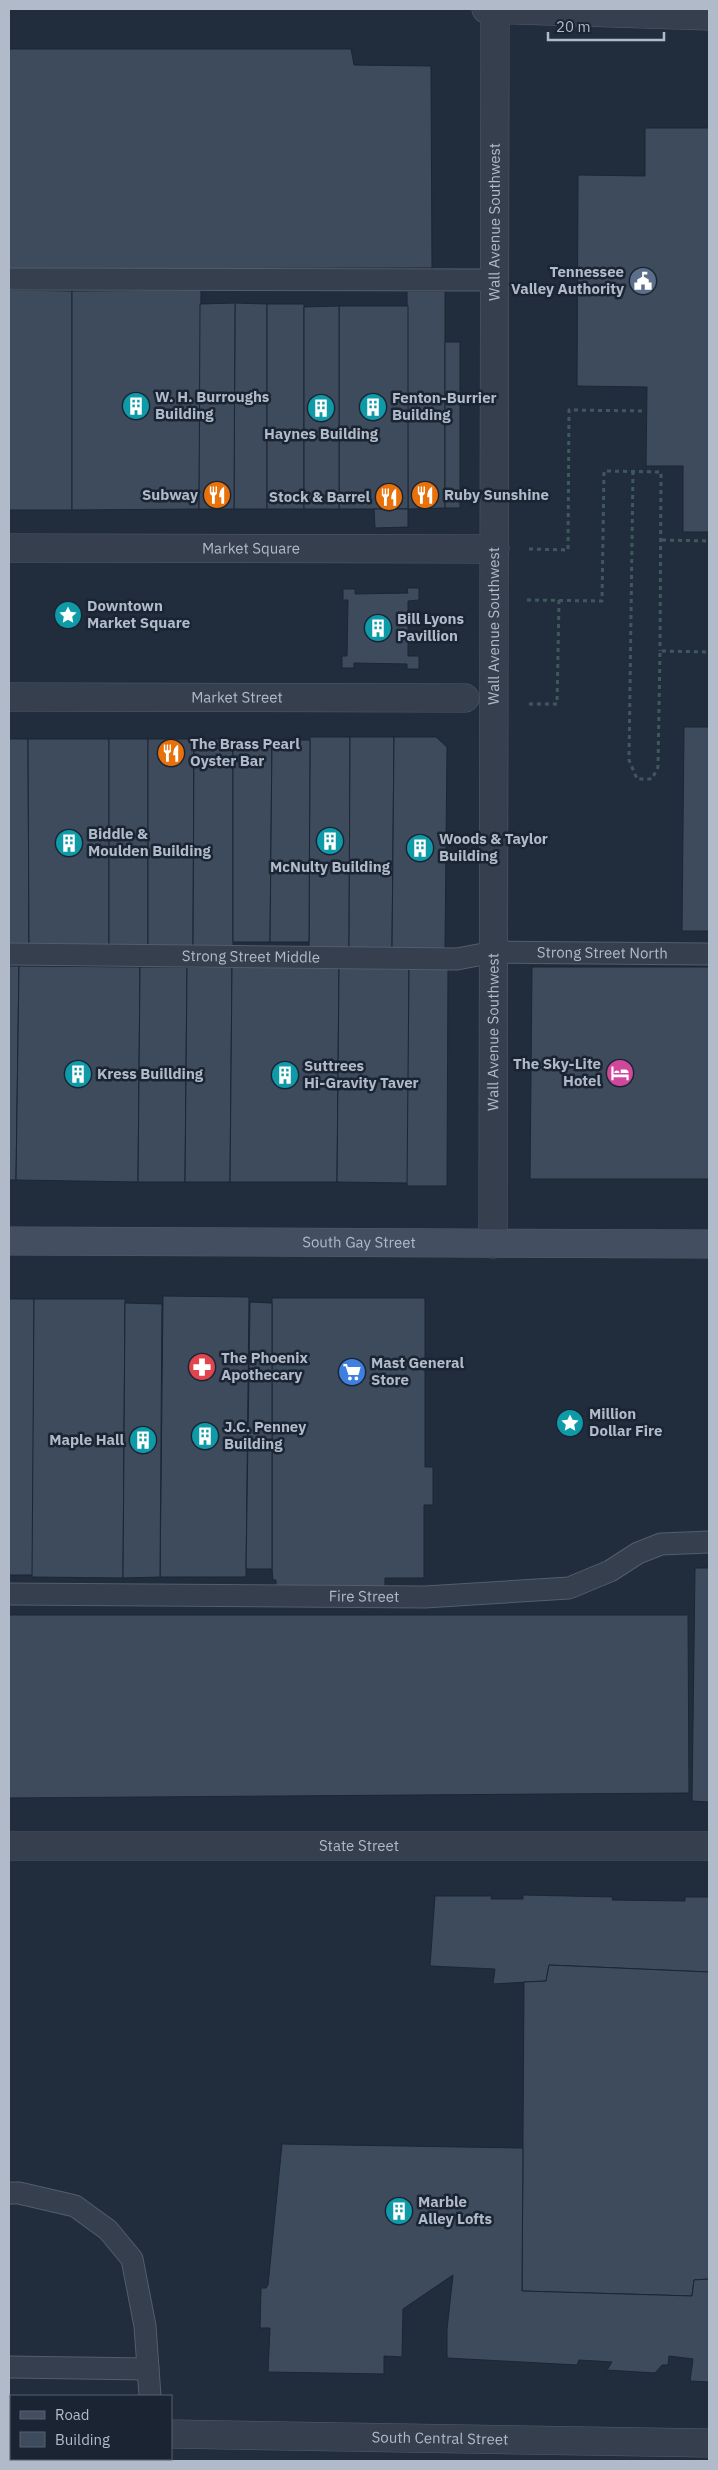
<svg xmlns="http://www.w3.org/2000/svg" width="718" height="2470" font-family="'IBM Plex Sans',sans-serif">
<rect width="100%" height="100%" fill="#212d3d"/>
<!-- building -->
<g fill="#3d4b5c" stroke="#1c2634">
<path d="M 9,49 L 351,49 L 354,65 L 431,66 L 432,268 L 9,269 Z"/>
<path d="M 645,128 L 709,128 L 709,532 L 683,532 L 683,466 L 646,466 L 647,387 L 577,386 L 578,175 L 645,176 Z"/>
<path d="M 9,290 L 72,291 L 72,510 L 9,510 Z"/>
<path d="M 201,290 L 199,509 L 72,510 L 72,291 Z"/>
<path d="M 407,291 L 445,291 L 445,508 L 408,509 Z"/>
<path d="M 235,303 L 267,304 L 267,509 L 234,509 Z"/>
<path d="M 235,303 L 234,509 L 199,509 L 200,304 Z"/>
<rect x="267" y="304" width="37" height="205"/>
<rect x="339" y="306" width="69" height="203"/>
<path d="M 339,306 L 339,509 L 304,509 L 304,307 Z"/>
<rect x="445" y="342" width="15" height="166"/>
<path d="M 374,509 L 408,509 L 408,527 L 375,528 Z"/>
<path d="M 407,588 L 419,588 L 419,600 L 408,601 L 408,656 L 419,656 L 419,669 L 407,669 L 407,664 L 354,663 L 354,668 L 342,668 L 342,656 L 347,656 L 348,600 L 343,600 L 343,589 L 355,589 L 355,594 L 408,593 Z"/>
<path d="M 684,727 L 709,727 L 709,931 L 682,931 Z"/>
<path d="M 310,737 L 350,737 L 349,949 L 309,949 Z"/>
<path d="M 350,737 L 394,737 L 392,949 L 349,949 Z"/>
<path d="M 394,737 L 436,737 L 447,747 L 445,949 L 392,949 Z"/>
<path d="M 9,739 L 28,739 L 29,947 L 9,947 Z"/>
<path d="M 28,739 L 109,739 L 109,947 L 29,947 Z"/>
<rect x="109" y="739" width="39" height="208"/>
<path d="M 148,739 L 194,739 L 193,947 L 148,947 Z"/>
<path d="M 194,739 L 233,739 L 233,947 L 193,947 Z"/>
<path d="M 233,739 L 272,740 L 270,942 L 233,942 Z"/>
<path d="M 272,740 L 310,740 L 309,942 L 270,942 Z"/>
<path d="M 9,966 L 19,966 L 16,1180 L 9,1180 Z"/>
<path d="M 19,966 L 140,967 L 138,1182 L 16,1180 Z"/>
<path d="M 140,967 L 187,967 L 185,1182 L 138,1182 Z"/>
<path d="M 187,967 L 232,967 L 230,1182 L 185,1182 Z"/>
<path d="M 232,967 L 339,968 L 337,1182 L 230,1182 Z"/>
<path d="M 532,967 L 709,967 L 709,1179 L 530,1179 Z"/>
<path d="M 339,968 L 409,969 L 408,1183 L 337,1182 Z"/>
<path d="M 409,969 L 448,969 L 447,1186 L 407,1186 Z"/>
<path d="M 163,1296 L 249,1297 L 246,1577 L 160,1577 Z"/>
<path d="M 272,1298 L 425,1298 L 425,1467 L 433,1467 L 433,1505 L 424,1505 L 424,1578 L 385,1578 L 385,1588 L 276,1588 L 276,1580 L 273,1580 L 272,1569 Z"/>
<path d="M 9,1299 L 34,1299 L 33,1575 L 9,1575 Z"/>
<path d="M 34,1299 L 125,1299 L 123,1578 L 32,1577 Z"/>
<path d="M 250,1302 L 272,1303 L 272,1569 L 246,1569 Z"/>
<path d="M 125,1303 L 162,1304 L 160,1577 L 123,1578 Z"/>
<path d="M 695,1568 L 709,1568 L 709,1802 L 692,1801 Z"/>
<path d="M 9,1615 L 688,1615 L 689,1793 L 9,1798 Z"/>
<path d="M 523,1895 L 613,1897 L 612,1900 L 685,1901 L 685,1897 L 709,1897 L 709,1972 L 549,1965 L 546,1981 L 493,1984 L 495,1969 L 430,1966 L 435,1896 L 492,1896 L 491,1899 L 523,1899 Z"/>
<path d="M 549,1965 L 709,1972 L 709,2279 L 694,2280 L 692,2296 L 522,2291 L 524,1982 L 546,1981 Z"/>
<path d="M 282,2144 L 523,2148 L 522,2291 L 692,2296 L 694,2280 L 709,2279 L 709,2382 L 690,2381 L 693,2359 L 669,2356 L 668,2365 L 662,2365 L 655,2373 L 607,2370 L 612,2362 L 579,2360 L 577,2365 L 447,2358 L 447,2329 L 453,2275 L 403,2309 L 402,2357 L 384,2356 L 384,2374 L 268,2372 L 270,2328 L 260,2328 L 261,2288 L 266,2288 L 268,2285 Z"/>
</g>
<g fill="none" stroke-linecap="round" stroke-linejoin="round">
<!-- service casing -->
<g stroke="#535d6b" stroke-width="23">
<g id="service">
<path d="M 9,279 L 495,280"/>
<path id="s1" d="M 9,954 L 457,959 L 494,952 L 709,954"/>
<path id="s2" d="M 9,1594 L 425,1597 L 569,1588 L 610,1571 L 638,1553 L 661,1544 L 709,1542"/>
<path d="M 9,2193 L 19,2193 L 75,2206 L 108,2230 L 132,2259 L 145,2326 L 150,2396"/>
<path d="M 9,2367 L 148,2369"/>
</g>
</g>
<!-- pedestrian casing -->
<g stroke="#535d6b" stroke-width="29">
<g id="pedestrian">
<path id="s3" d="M 9,548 L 495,549"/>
<path id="s4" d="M 9,697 L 465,698"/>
</g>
</g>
<!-- tertiary casing -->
<g stroke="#535d6b" stroke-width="29">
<g id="tertiary">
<path d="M 486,9 L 709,16"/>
<path id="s5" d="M 493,1244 L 495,10"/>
<path id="s6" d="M 9,1846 L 709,1846"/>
<path d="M 9,2431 L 11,2431"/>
<path id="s7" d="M 171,2434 L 709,2443"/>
</g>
</g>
<!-- secondary casing -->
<g stroke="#535d6b" stroke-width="29">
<g id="secondary">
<path id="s8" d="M 9,1241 L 709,1244"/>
</g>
</g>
<!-- path -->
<g stroke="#41585b" stroke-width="3" stroke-dasharray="4 4" stroke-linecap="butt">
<path d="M 633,471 L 629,760 L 637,779 L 652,779 L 658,767 L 660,651 L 709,652"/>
<path d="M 662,540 L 709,541"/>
<path d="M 529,549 L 568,550 L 569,410 L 646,411"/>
<path d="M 527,600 L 602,601 L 604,471 L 661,472 L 660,651"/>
<path d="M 529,704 L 557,704 L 559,600"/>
</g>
<!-- service -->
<use href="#service" stroke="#353f4d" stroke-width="21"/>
<!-- pedestrian -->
<use href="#pedestrian" stroke="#353f4d" stroke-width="28"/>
<!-- tertiary -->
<use href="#tertiary" stroke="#353f4d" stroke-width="28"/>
<!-- secondary -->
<use href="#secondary" stroke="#434e60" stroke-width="28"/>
</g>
<!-- icons -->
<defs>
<g id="civic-disc" transform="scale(1.4375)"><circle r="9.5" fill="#5c6f8a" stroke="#1a2432"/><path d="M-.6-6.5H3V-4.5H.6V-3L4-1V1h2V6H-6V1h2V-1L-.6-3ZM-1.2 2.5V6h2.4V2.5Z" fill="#fff"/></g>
<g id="building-disc" transform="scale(1.4375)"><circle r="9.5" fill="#0f9aa8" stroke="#1a2432"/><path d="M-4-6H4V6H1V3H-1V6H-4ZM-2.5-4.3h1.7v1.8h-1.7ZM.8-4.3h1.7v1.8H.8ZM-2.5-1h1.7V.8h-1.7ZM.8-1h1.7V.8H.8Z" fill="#fff"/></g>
<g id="restaurant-disc" transform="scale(1.4375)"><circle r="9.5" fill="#e8710a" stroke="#1a2432"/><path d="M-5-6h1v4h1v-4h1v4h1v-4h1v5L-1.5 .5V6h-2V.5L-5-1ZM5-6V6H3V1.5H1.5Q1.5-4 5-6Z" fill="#fff"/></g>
<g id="sight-disc" transform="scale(1.4375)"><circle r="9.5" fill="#0f9aa8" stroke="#1a2432"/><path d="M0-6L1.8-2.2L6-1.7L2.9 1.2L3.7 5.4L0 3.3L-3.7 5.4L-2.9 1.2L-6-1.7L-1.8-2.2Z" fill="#fff"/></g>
<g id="hotel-disc" transform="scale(1.4375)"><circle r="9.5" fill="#d1479c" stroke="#1a2432"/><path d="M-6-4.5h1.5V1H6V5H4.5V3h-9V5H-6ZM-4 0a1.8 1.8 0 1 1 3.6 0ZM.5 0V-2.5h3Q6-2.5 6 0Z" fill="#fff"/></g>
<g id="pharmacy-disc" transform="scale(1.4375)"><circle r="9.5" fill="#e0444e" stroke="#1a2432"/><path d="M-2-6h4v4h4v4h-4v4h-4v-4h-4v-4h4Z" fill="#fff"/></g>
<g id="supermarket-disc" transform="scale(1.4375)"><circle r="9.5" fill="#3f7fe0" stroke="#1a2432"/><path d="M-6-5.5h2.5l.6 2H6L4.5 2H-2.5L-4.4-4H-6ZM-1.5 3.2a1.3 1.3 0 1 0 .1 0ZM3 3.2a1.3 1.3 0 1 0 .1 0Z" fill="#fff"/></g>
</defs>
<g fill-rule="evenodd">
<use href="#civic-disc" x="643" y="281"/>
<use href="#building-disc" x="136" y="406"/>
<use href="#building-disc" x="373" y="407"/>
<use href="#building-disc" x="321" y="408"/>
<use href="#restaurant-disc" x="217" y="495"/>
<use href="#restaurant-disc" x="425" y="495"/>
<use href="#restaurant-disc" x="389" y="497"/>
<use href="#sight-disc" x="68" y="615"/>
<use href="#building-disc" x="378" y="628"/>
<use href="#restaurant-disc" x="171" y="753"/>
<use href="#building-disc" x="330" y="841"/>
<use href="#building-disc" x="69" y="843"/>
<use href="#building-disc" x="420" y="848"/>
<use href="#hotel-disc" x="620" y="1073"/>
<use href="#building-disc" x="78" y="1074"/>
<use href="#building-disc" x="285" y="1075"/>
<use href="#pharmacy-disc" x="202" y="1367"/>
<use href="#supermarket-disc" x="352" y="1372"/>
<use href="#sight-disc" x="570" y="1423"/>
<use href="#building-disc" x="205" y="1436"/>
<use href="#building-disc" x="143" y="1440"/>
<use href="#building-disc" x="399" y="2211"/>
</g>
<g text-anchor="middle" stroke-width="5" stroke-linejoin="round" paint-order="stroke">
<!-- street labels -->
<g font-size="15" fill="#b0bac8" stroke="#1a2432">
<text dy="5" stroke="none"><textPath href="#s5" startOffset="1022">Wall Avenue Southwest</textPath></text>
<text dy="5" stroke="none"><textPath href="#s3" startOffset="242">Market Square</textPath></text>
<text dy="5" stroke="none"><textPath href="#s5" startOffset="618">Wall Avenue Southwest</textPath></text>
<text dy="5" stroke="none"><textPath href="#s4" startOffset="228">Market Street</textPath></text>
<text dy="5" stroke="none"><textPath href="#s1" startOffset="594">Strong Street North</textPath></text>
<text dy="5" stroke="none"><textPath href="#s1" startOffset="242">Strong Street Middle</textPath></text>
<text dy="5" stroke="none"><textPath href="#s5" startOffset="212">Wall Avenue Southwest</textPath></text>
<text dy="5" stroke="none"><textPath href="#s8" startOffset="350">South Gay Street</textPath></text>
<text dy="5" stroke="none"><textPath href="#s2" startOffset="355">Fire Street</textPath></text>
<text dy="5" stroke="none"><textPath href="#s6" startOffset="350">State Street</textPath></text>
<text dy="5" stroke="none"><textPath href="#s7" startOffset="269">South Central Street</textPath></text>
</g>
<!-- poi labels -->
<g font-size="15" font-weight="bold" fill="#b0bac8" stroke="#1a2432" text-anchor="start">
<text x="624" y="277" text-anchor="end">Tennessee<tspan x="624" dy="17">Valley Authority</tspan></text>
<text x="155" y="402">W. H. Burroughs<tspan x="155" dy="17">Building</tspan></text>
<text x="392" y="403">Fenton-Burrier<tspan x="392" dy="17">Building</tspan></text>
<text x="321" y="439" text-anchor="middle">Haynes Building</text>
<text x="198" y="500" text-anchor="end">Subway</text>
<text x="444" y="500">Ruby Sunshine</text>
<text x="370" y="502" text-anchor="end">Stock &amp; Barrel</text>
<text x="87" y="611">Downtown<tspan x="87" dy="17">Market Square</tspan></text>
<text x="397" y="624">Bill Lyons<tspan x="397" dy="17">Pavillion</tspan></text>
<text x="190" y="749">The Brass Pearl<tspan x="190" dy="17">Oyster Bar</tspan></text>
<text x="88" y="839">Biddle &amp;<tspan x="88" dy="17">Moulden Building</tspan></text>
<text x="439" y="844">Woods &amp; Taylor<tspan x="439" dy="17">Building</tspan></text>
<text x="330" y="872" text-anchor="middle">McNulty Building</text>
<text x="601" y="1069" text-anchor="end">The Sky-Lite<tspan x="601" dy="17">Hotel</tspan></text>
<text x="304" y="1071">Suttrees<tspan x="304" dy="17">Hi-Gravity Taver</tspan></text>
<text x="97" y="1079">Kress Buillding</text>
<text x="221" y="1363">The Phoenix<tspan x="221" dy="17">Apothecary</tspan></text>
<text x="371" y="1368">Mast General<tspan x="371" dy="17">Store</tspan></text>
<text x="589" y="1419">Million<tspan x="589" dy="17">Dollar Fire</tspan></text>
<text x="224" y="1432">J.C. Penney<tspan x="224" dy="17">Building</tspan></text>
<text x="124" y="1445" text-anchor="end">Maple Hall</text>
<text x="418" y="2207">Marble<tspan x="418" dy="17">Alley Lofts</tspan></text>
</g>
</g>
<!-- border -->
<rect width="718" height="2470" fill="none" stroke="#b0bac8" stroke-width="20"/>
<!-- legend -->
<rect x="10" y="2395" width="162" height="65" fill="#1a2432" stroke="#56606e"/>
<rect x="20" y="2411" width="25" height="8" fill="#434e60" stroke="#56606e"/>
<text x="55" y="2420" font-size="15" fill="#b0bac8">Road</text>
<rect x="20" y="2432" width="25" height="15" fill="#3d4b5c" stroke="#56606e"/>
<text x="55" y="2445" font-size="15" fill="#b0bac8">Building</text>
<!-- scale -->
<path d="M548 32v8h116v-8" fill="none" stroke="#b0bac8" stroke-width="2.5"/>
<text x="556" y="32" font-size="15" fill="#b0bac8" stroke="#1a2432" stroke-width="4" paint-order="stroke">20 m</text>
</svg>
